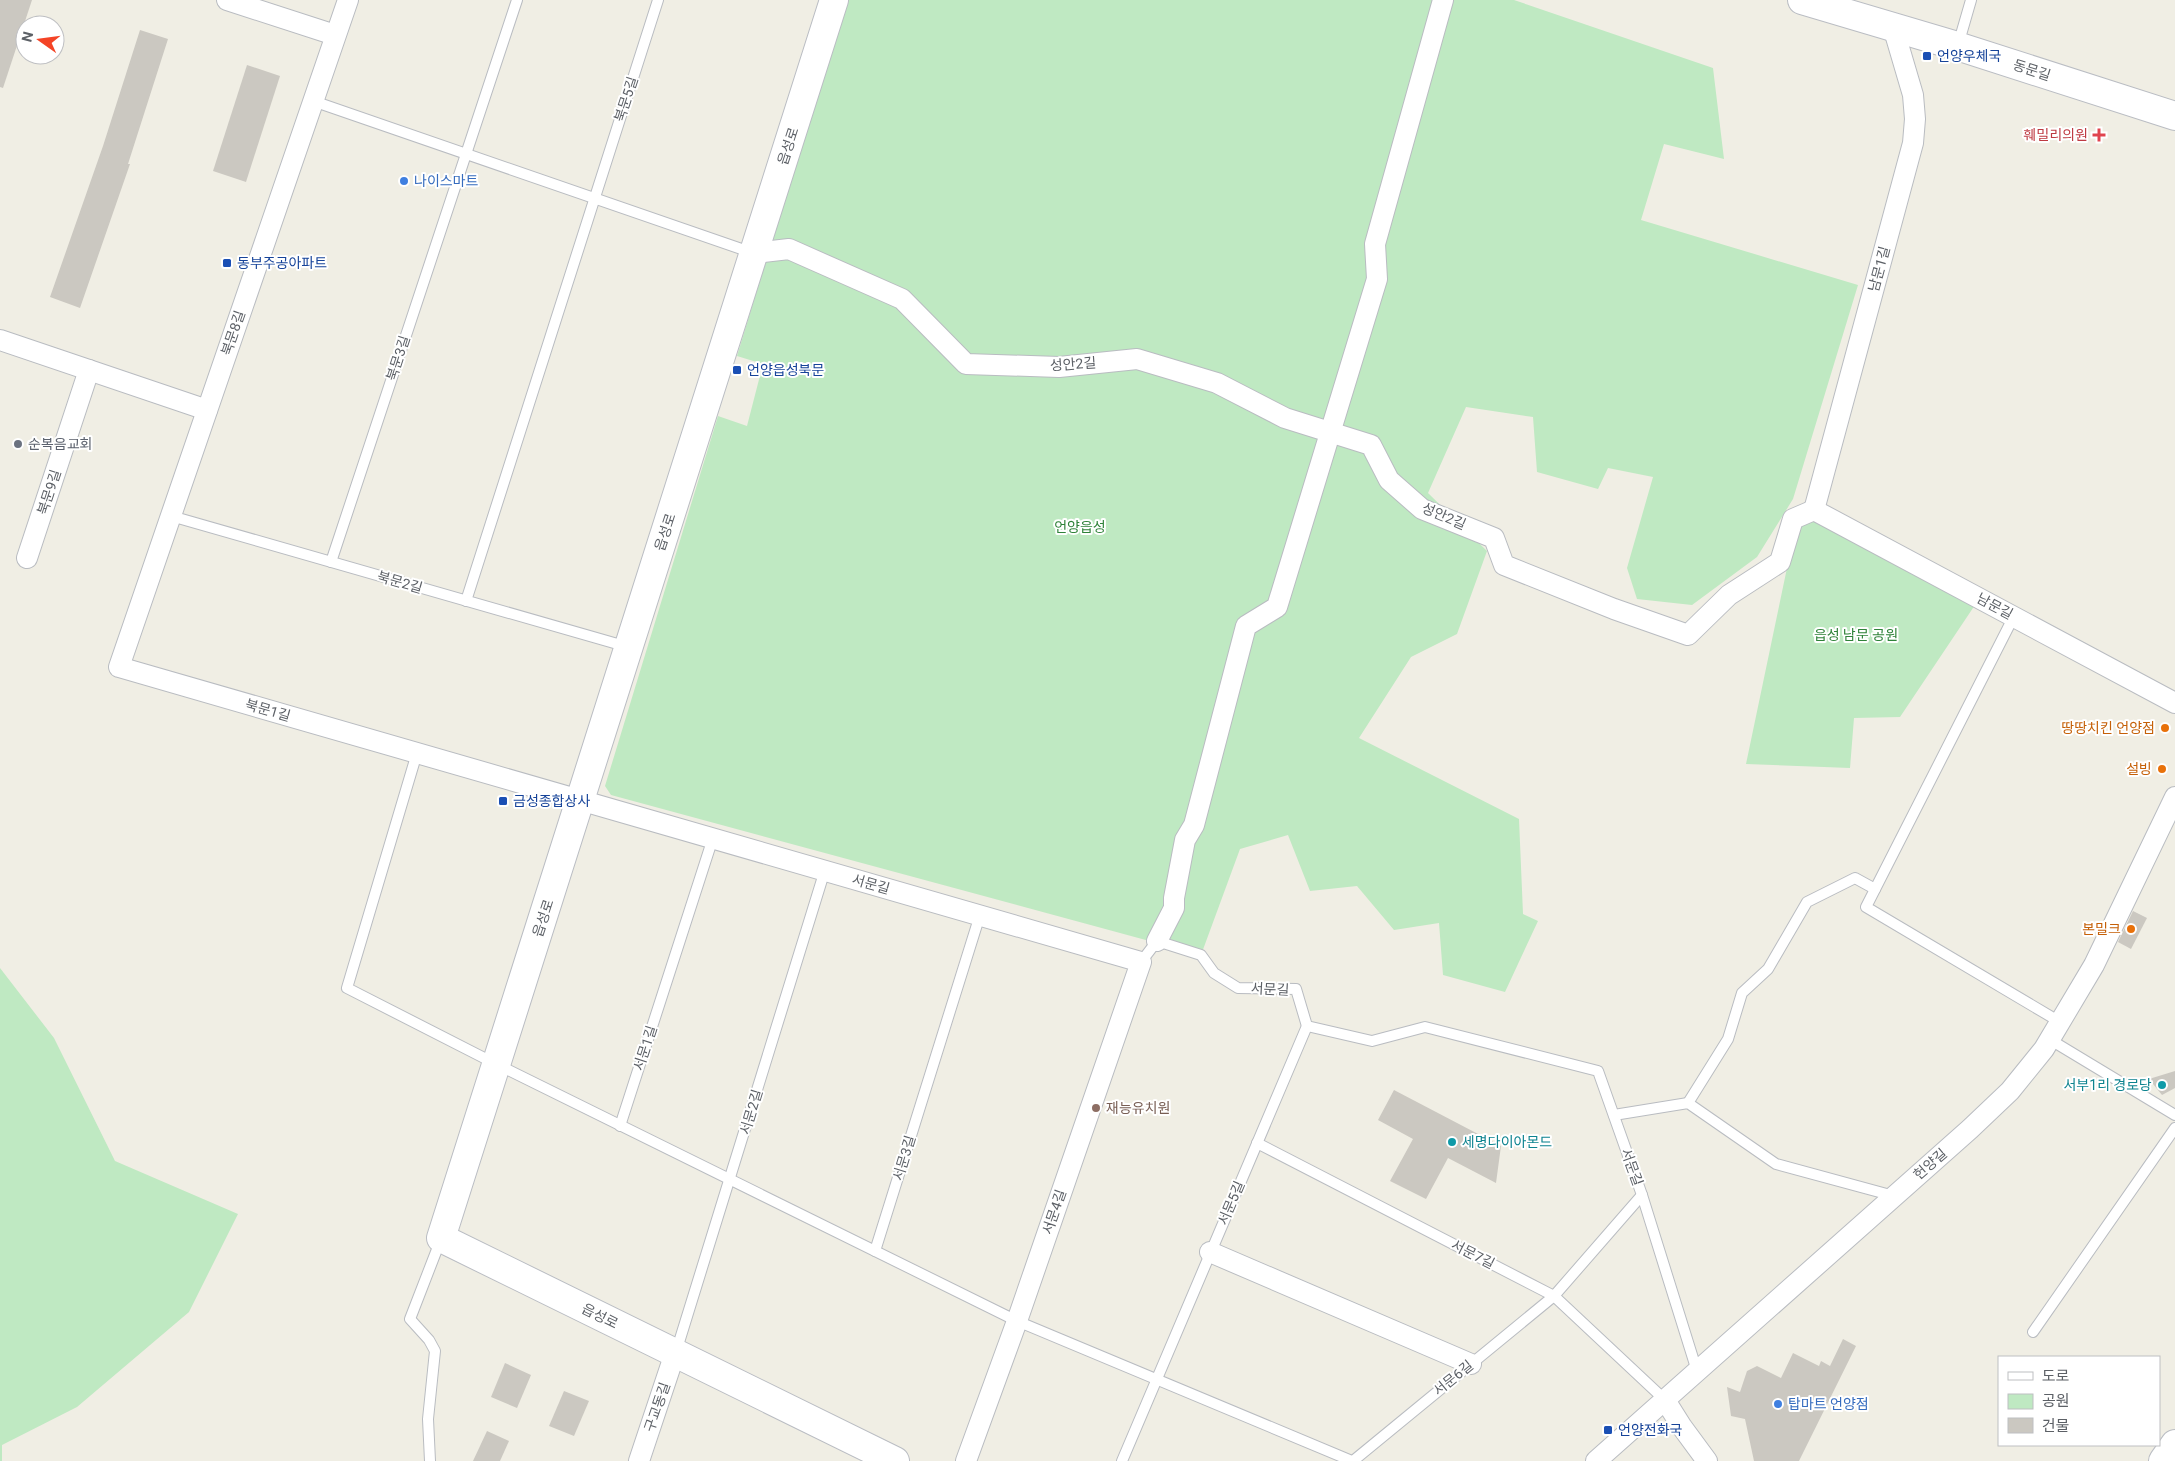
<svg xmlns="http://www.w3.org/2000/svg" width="2175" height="1461" font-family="Roboto,'Noto Sans KR',sans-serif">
<rect width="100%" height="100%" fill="#f0eee4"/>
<!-- green -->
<g fill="#bfe9c2">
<path d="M 845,0 L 1514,0 L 1713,68 L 1724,159 L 1664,144 L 1641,220 L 1858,285 L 1793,499 L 1757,557 L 1692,605 L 1637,599 L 1627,568 L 1653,477 L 1608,468 L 1598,489 L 1537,472 L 1533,417 L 1466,407 L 1428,493 L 1487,551 L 1457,634 L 1411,657 L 1359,738 L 1519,819 L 1523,914 L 1538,921 L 1505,992 L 1443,975 L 1439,923 L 1394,930 L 1357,886 L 1310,891 L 1288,835 L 1240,849 L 1201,955 L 611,795 L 605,786 L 718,416 L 747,426 L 763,364 L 737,356 Z"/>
<path d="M 1817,519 L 1977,602 L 1900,717 L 1854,718 L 1850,768 L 1746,764 L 1796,525 Z"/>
<path d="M 0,968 L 54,1038 L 115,1161 L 238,1214 L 189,1312 L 77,1407 L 2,1445 L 2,1461 L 0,1461 Z"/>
</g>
<!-- building -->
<g fill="#cbc8c1">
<path d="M 0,0 L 32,0 L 3,88 L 0,87 Z"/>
<path d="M 140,30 L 168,39 L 128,164 L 130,164 L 80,308 L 50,297 L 103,146 Z"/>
<path d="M 247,65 L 280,76 L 246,182 L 213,171 Z"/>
<path d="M 2133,911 L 2147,918 L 2131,949 L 2118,942 Z"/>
<path d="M 2175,1071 L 2175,1088 L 2162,1095 L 2149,1079 Z"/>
<path d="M 1394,1090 L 1501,1146 L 1496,1183 L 1448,1158 L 1426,1199 L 1390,1181 L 1413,1139 L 1378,1120 Z"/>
<path d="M 1843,1339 L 1856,1346 L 1799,1461 L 1754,1461 L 1745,1419 L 1731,1416 L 1727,1387 L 1740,1392 L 1747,1371 L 1757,1366 L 1781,1378 L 1793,1353 L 1819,1366 L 1821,1361 L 1830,1366 Z"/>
<path d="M 505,1363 L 531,1375 L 517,1408 L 491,1397 Z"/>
<path d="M 564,1391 L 589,1401 L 574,1436 L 549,1426 Z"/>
<path d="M 487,1431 L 509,1441 L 500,1461 L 473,1461 Z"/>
</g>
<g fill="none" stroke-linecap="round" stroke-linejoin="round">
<!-- lane casing -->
<g stroke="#b9bcc1" stroke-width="12">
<g id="lane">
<path d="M 1958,45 L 1971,0"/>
<path d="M 313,101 L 753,253"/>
<path d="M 171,516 L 628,647"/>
<path d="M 331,562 L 517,0"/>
<path d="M 466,601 L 658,0"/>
<path d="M 2014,616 L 1866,907 L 2060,1022"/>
<path d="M 417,753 L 347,988 L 496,1064 L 1017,1321 L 1352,1461"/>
<path d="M 1141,962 L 1157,941 L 1201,955 L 1214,973 L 1238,988 L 1296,989 L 1307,1026 L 1372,1041 L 1425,1027 L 1598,1071 L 1642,1195 L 1697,1371"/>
<path d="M 2049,1039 L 2175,1115"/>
<path d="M 1688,1103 L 1728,1039 L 1742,993 L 1768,969 L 1807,902 L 1855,878 L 1875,889"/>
<path d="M 1614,1115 L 1688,1103 L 1776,1164 L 1894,1196"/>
<path d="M 620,1126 L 713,838"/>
<path d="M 1257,1143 L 1554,1296 L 1665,1400"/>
<path d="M 875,1251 L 980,915"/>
<path d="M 2033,1332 L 2175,1128"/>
<path d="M 676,1352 L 825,870"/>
<path d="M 430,1461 L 428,1419 L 435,1351 L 429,1340 L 410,1319 L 441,1239"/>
<path d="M 1122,1461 L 1307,1026"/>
<path d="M 1353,1461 L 1554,1296 L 1642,1195"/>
</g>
</g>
<!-- street casing -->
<g stroke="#b9bcc1" stroke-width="22">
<g id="street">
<path d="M 227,0 L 335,35"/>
<path d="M 348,0 L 119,667 L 1141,962 L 1017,1321 L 966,1461"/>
<path d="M 754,253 L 789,249 L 902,299 L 966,364 L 1059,367 L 1137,359 L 1217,383 L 1285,418 L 1371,445 L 1389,480 L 1422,509 L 1494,538 L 1504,565 L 1614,609 L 1688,635 L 1729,595 L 1780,562 L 1793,519 L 1814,510"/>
<path d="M 0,340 L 207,410"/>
<path d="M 1814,510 L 1913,143 L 1915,119 L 1913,95 L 1893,27"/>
<path d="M 1814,510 L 2175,703"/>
<path d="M 27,558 L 89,370"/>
<path d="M 1157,941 L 1174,908 L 1174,898 L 1185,840 L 1194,825 L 1246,626 L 1277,607 L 1377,279 L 1375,244 L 1443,0"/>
<path d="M 1210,1252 L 1471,1364"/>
<path d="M 1665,1400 L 1682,1427 L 1707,1461"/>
<path d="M 639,1461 L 675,1353"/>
<path d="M 1596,1461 L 1970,1129 L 2010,1091 L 2044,1049 L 2094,965 L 2175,797"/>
</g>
</g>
<!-- secondary casing -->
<g stroke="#babdc3" stroke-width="30">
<g id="secondary">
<path d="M 834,0 L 441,1238 L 895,1461"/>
<path d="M 1802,0 L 1957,46 L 2175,116"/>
<path d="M 2163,1461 L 2175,1444"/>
</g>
</g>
<!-- lane -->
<use href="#lane" stroke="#fff" stroke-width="10"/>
<!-- street -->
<use href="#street" stroke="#fff" stroke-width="20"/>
<!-- secondary -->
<use href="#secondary" stroke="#fff" stroke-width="28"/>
</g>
<!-- markers -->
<g fill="#1a4fb4" stroke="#fff" stroke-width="2">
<rect x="1922" y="51" width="10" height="10" rx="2.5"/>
<rect x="222" y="258" width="10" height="10" rx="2.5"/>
<rect x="732" y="365" width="10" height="10" rx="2.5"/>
<rect x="498" y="796" width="10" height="10" rx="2.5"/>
<rect x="1603" y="1425" width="10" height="10" rx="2.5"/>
</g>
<path fill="#e0444e" stroke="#fff" stroke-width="2" d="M2096.5 127.5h5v5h5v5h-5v5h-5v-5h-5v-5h5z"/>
<g fill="#3f7fe0" stroke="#fff" stroke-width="2">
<circle cx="404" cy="181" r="5"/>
<circle cx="1778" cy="1404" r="5"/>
</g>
<circle fill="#6b7280" stroke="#fff" stroke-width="2" cx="18" cy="444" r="5"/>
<g fill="#e8710a" stroke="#fff" stroke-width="2">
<circle cx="2165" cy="728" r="5"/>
<circle cx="2162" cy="769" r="5"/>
<circle cx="2131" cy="929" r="5"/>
</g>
<g fill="#0f9aa8" stroke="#fff" stroke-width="2">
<circle cx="2162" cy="1085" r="5"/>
<circle cx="1452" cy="1142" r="5"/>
</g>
<circle fill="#8d6e63" stroke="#fff" stroke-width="2" cx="1096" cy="1108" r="5"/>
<g text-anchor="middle" stroke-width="4" stroke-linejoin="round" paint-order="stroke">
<!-- transit labels -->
<g font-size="14" fill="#164399" stroke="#fff" text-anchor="start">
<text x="1937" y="61">언양우체국</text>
<text x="237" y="268">동부주공아파트</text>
<text x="747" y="375">언양읍성북문</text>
<text x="513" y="806">금성종합상사</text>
<text x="1618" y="1435">언양전화국</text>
</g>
<!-- street labels -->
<g font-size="14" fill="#5c6066" stroke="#fff">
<text transform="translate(2032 70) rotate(18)" y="5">동문길</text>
<text transform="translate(626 99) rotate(-72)" y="5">북문5길</text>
<text transform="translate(788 146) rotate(-72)" y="5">읍성로</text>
<text transform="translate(1879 269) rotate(-75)" y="5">남문1길</text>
<text transform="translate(233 333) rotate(-71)" y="5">북문8길</text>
<text transform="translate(398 358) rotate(-72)" y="5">북문3길</text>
<text transform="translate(1073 364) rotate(-4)" y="5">성안2길</text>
<text transform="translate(49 492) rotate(-72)" y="5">북문9길</text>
<text transform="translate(1444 516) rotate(23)" y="5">성안2길</text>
<text transform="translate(665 532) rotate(-72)" y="5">읍성로</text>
<text transform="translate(400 582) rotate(16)" y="5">북문2길</text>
<text transform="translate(1995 606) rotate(28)" y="5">남문길</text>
<text transform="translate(268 710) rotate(16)" y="5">북문1길</text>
<text transform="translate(871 884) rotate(16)" y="5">서문길</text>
<text transform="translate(543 918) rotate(-72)" y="5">읍성로</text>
<text transform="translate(1270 989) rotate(3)" y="5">서문길</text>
<text transform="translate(645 1048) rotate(-72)" y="5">서문1길</text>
<text transform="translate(751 1112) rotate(-73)" y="5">서문2길</text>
<text transform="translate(904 1158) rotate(-73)" y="5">서문3길</text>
<text transform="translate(1930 1164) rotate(-41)" y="5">헌양길</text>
<text transform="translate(1632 1167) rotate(70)" y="5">서문길</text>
<text transform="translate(1231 1203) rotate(-67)" y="5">서문5길</text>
<text transform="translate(1054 1212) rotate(-71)" y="5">서문4길</text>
<text transform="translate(1473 1254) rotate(27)" y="5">서문7길</text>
<text transform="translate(600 1316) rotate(26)" y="5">읍성로</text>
<text transform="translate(1453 1378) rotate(-39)" y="5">서문6길</text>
<text transform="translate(657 1407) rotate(-71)" y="5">구교동길</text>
</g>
<!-- health labels -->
<g font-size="14" fill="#be3a42" stroke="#fff" text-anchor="end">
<text x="2088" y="140">훼밀리의원</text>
</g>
<!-- shop labels -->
<g font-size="14" fill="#366cbe" stroke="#fff" text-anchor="start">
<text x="414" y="186">나이스마트</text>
<text x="1788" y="1409">탑마트 언양점</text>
</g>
<!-- worship labels -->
<g font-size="14" fill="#5b616d" stroke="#fff" text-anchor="start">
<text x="28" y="449">순복음교회</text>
</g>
<!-- park labels -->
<g font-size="14" fill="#2f8239" stroke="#fff">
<text x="1080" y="532">언양읍성</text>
<text x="1856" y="640">읍성 남문 공원</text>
</g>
<!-- food labels -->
<g font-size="14" fill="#c56008" stroke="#fff" text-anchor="end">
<text x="2155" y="733">땅땅치킨 언양점</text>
<text x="2152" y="774">설빙</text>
<text x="2121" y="934">본밀크</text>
</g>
<!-- culture labels -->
<g font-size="14" fill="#0d838f" stroke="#fff" text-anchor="end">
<text x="2152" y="1090">서부1리 경로당</text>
<text x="1462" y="1147" text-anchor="start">세명다이아몬드</text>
</g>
<!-- education labels -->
<g font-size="14" fill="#785e54" stroke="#fff" text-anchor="start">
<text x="1106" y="1113">재능유치원</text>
</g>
</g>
<!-- legend -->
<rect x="1998" y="1356" width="162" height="90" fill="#ffffff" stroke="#bebfc2"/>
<rect x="2008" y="1372" width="25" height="8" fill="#ffffff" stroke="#bebfc2"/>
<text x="2042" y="1381" font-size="15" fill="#5c6066">도로</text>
<rect x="2008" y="1394" width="25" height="15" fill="#bfe9c2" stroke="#bebfc2"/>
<text x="2042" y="1406" font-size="15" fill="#5c6066">공원</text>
<rect x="2008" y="1418" width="25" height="15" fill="#cbc8c1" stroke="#bebfc2"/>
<text x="2042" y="1431" font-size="15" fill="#5c6066">건물</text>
<!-- north arrow -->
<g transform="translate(40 40) rotate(284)"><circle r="24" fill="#ffffff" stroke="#bebfc2"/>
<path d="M0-4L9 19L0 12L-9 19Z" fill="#f44426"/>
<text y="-8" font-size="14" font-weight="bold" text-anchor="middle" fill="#5c6066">N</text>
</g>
</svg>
